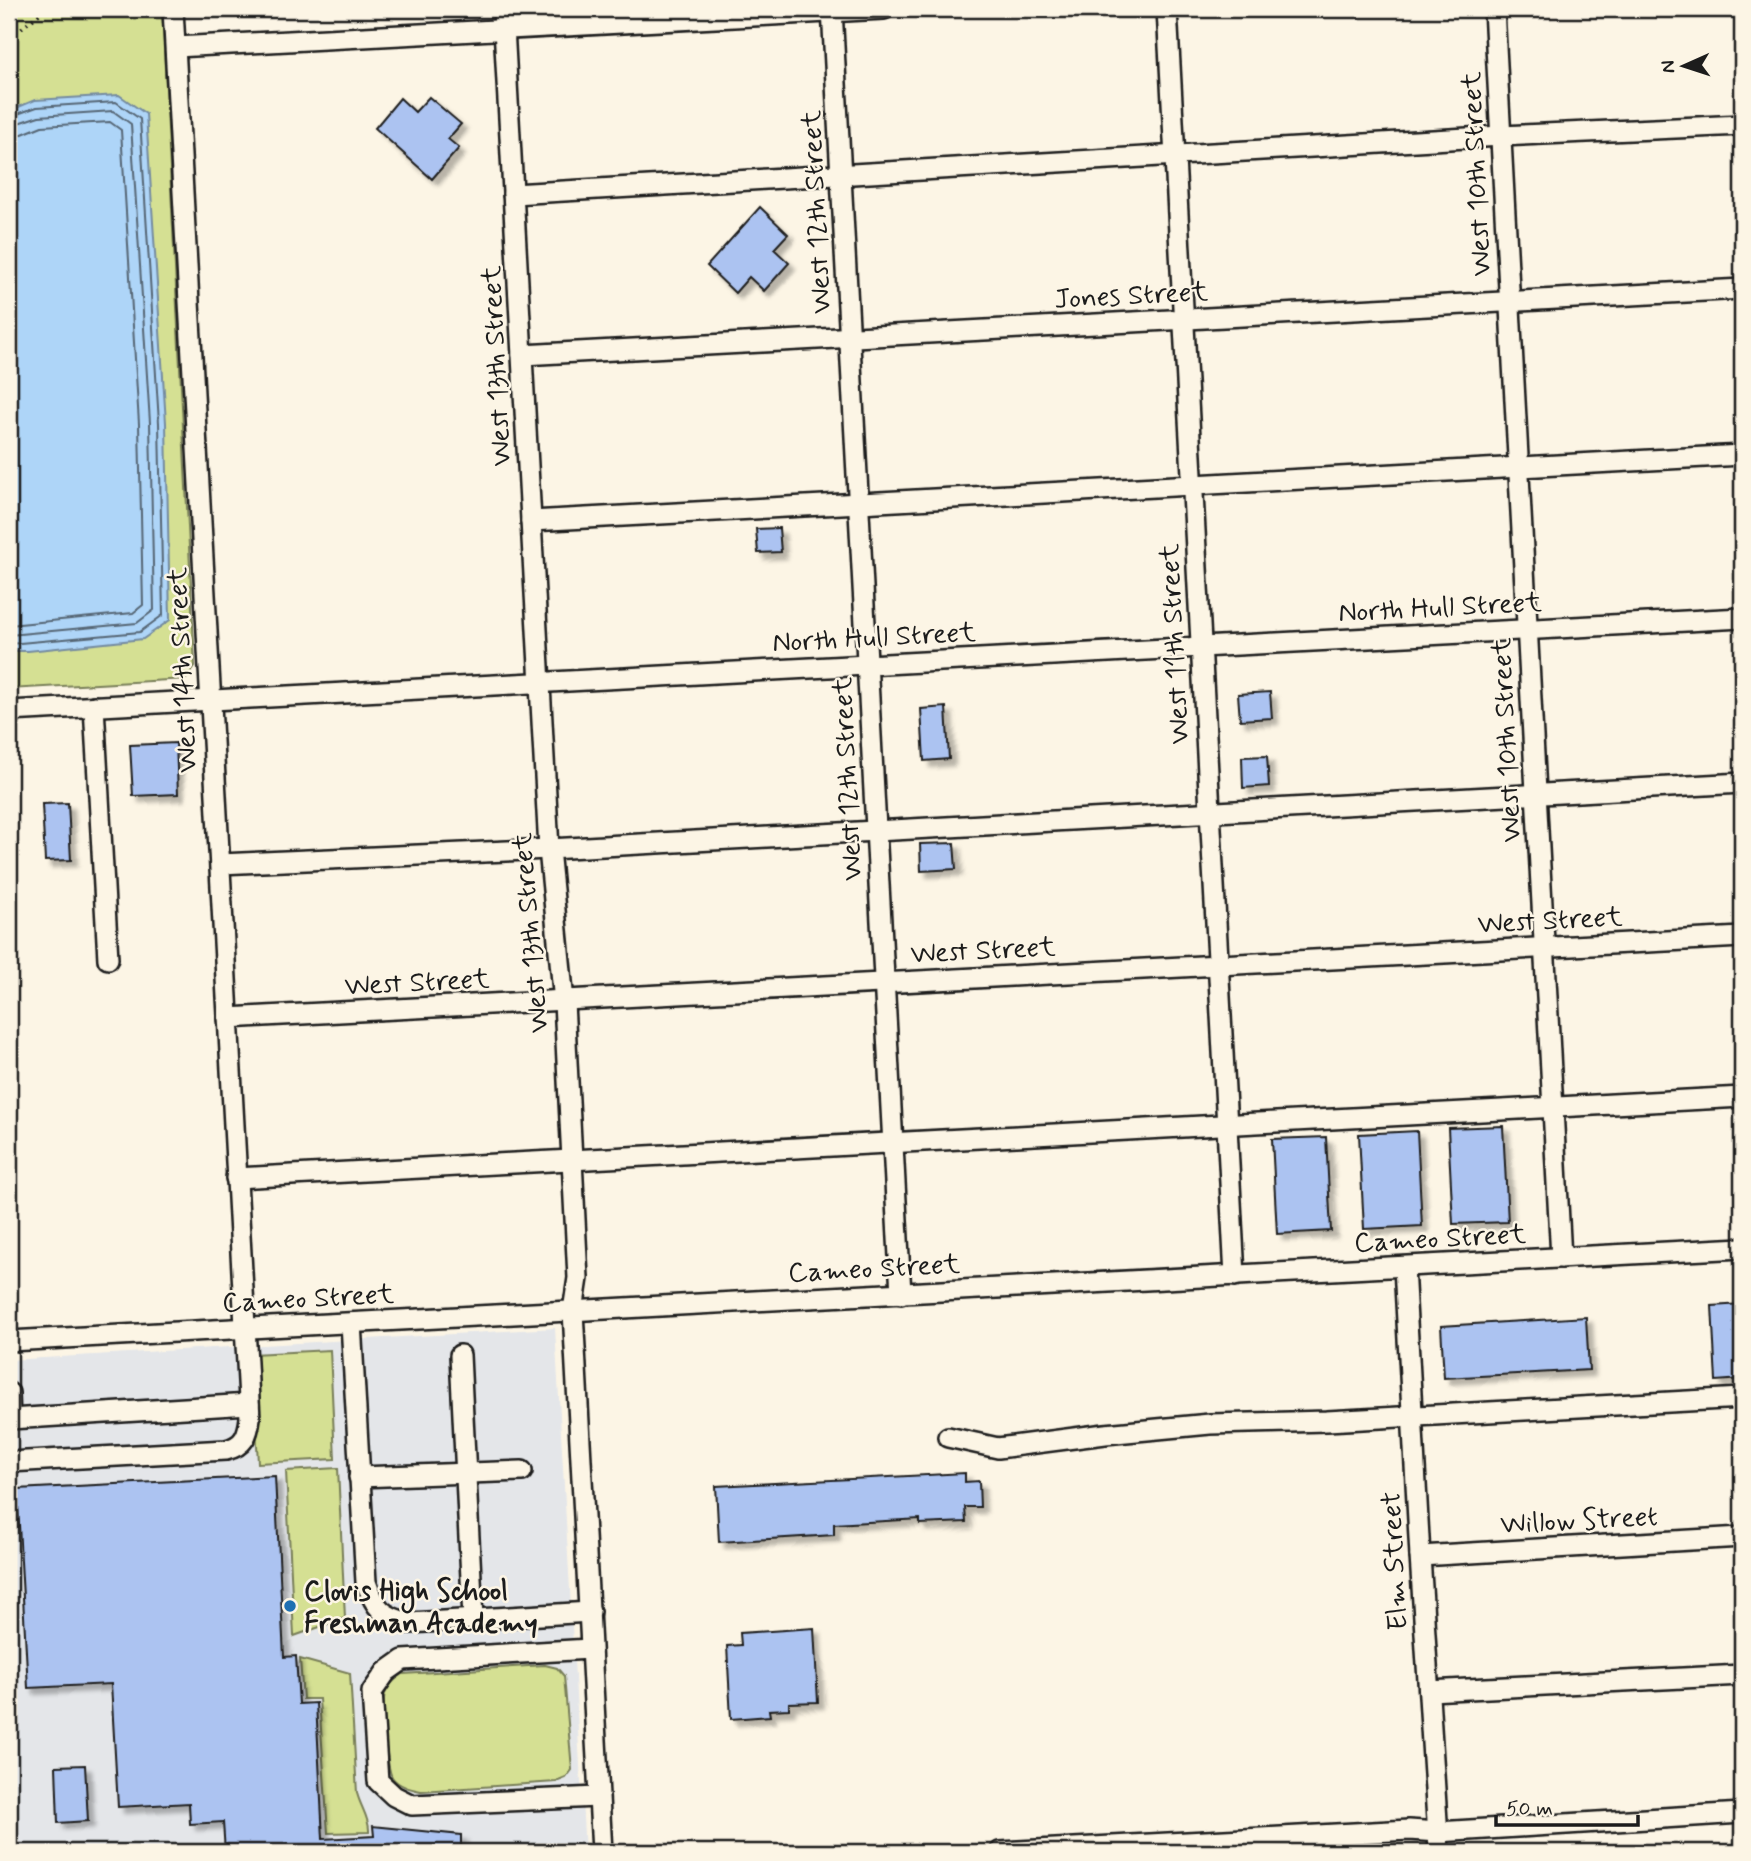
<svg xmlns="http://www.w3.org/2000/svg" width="1751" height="1861" font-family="Mynerve,sans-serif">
<defs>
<filter id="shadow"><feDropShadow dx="6" dy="6" stdDeviation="2" flood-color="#0004"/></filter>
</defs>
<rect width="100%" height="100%" fill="#fcf5e5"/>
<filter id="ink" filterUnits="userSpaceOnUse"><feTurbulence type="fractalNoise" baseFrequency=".0143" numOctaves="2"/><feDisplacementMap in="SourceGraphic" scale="14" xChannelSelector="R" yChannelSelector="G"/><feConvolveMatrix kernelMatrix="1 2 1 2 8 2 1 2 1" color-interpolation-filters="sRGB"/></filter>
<g filter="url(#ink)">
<!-- built -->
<path fill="#e4e6e9" d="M 555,1328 L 585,1852 L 9,1852 L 9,1360 Z"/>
<!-- green -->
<g fill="#d5e093" stroke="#787e58" stroke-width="2">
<path d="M 9,9 L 162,9 L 195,666 L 186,679 L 9,689 Z"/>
<path d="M 330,1350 L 335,1459 L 258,1463 L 252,1354 Z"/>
<path d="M 338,1468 L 345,1618 L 294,1636 L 286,1471 Z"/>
<path d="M 300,1659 L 350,1673 L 357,1793 C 360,1806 370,1819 369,1832 L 328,1833 L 319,1699 L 303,1699 Z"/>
<path d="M 545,1665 L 557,1668 L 564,1676 L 572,1770 L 566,1778 L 556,1782 L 421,1791 C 411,1789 398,1786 392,1777 C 387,1768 381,1703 385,1694 C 388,1685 395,1679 403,1674 Z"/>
</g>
<!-- water -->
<path fill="#aed5f8" stroke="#748ba0" stroke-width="2" d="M 119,95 L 146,114 L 166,423 L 170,620 L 143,639 L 28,651 L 9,651 L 9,111 L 35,100 Z"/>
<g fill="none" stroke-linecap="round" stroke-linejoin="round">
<!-- shore -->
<g stroke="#566674" stroke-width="2">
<path d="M 9,117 L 37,107 L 116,102 L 140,119 L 159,423 L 163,615 L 140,632 L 9,644"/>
<path d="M 9,126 L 39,116 L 113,111 L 131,124 L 150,423 L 154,610 L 137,623 L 9,635"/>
<path d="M 9,137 L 20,135 L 42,126 L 110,122 L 121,130 L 139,424 L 143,605 L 133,613 L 9,625"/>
</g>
</g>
<!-- building -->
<g fill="#acc3f1" stroke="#1c1c1c" stroke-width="2" filter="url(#shadow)">
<path d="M 429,97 L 461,124 L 448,139 L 459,148 L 432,179 L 375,128 L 400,98 L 415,112 Z"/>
<path d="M 760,207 L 788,234 L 774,249 L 789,263 L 764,291 L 749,277 L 735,293 L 707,266 Z"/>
<path d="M 779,528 L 781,552 L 758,553 L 756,529 Z"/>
<path d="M 1270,692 L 1272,718 L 1240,720 L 1238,694 Z"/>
<path d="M 946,707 L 949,759 L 924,761 L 921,709 Z"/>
<path d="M 176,743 L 178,794 L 133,796 L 130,745 Z"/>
<path d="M 1267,756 L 1269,786 L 1243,788 L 1242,757 Z"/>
<path d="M 68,803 L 71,860 L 45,861 L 42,804 Z"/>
<path d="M 954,843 L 956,869 L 921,871 L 920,844 Z"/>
<path d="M 1503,1126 L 1508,1222 L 1453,1224 L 1448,1128 Z"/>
<path d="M 1417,1131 L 1422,1226 L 1364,1229 L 1359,1134 Z"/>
<path d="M 1326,1137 L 1331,1231 L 1277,1234 L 1272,1139 Z"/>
<path d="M 1742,1304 L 1742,1379 L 1716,1381 L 1712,1306 Z"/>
<path d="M 1586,1317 L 1589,1370 L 1444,1378 L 1441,1326 Z"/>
<path d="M 965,1473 L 965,1482 L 979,1481 L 980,1507 L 965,1507 L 966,1522 L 920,1524 L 920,1519 L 834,1524 L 834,1535 L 719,1542 L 716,1486 Z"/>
<path d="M 275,1476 L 284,1657 L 296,1656 L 299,1704 L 316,1703 L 323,1839 L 374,1836 L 373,1826 L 461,1835 L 461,1852 L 274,1852 L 274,1849 L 225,1852 L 223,1822 L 190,1824 L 189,1803 L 118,1807 L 111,1684 L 28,1688 L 17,1489 Z"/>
<path d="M 814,1628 L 818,1702 L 789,1703 L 789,1709 L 769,1710 L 770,1716 L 731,1719 L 727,1646 L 741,1645 L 740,1633 Z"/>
<path d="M 85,1765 L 88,1821 L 58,1823 L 56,1766 Z"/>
</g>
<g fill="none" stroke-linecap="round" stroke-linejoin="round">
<!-- minor casing -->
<g stroke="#1c1c1c" stroke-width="24">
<g id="minor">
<path d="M 503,9 L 549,849 L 564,1002 L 578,1278 L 573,1311 L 602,1852"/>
<path d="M 832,9 L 901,1294"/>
<path d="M 1167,9 L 1235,1276"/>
<path d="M 1494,9 L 1561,1258"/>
<path d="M 176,47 L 884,9"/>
<path d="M 513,194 L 1501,136 L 1742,125"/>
<path d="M 522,355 L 1742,289"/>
<path d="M 531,521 L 1742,455"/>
<path d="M 94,706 L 108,959"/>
<path d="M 9,711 L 1742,618"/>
<path d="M 220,864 L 549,849 L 1742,783"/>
<path d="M 228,1018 L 1742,937"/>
<path d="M 236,1178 L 1742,1097"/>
<path d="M 1404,1267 L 1420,1556 L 1439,1852"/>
<path d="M 351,1323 L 366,1582 C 375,1608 382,1617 410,1623 L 590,1612"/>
<path d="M 9,1341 L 1742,1248"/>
<path d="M 460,1355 L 473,1619"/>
<path d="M 9,1393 L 10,1419 L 249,1404"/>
<path d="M 948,1437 L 998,1448 L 1105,1434 L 1210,1424 L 1327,1421 L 1742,1398"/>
<path d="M 9,1462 L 226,1450 C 244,1446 248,1435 250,1418 L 173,9"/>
<path d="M 359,1477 L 522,1471"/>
<path d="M 1420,1556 L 1742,1537"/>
<path d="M 590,1649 L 403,1660 L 386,1672 L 372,1692 L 378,1781 L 394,1796 L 412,1805 L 598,1797"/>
<path d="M 1429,1691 L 1742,1675"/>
<path d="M 1000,1852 L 1409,1830 L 1438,1832 L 1742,1813"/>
</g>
</g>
<!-- path -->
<path stroke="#1c1c1c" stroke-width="3.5" stroke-dasharray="2 5" stroke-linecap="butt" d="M 9,35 L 18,31 L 46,9"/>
<!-- minor -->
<use href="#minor" stroke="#fcf5e5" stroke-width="19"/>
</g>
</g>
<!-- markers -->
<circle fill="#1f6fb2" stroke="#fcf5e5" stroke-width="2.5" cx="290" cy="1606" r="7"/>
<g text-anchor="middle" stroke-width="5" stroke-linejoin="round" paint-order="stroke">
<!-- street labels -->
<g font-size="28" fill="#1c1c1c" stroke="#fcf5e5">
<text transform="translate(1475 174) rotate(-93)" y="10">West 10th Street</text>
<text transform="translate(815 212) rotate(-93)" y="10">West 12th Street</text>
<text transform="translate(1131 294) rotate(-3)" y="10">Jones Street</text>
<text transform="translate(495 366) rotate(-93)" y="10">West 13th Street</text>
<text transform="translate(1440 606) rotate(-3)" y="10">North Hull Street</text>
<text transform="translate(874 636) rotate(-3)" y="10">North Hull Street</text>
<text transform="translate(1173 644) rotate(-93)" y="10">West 11th Street</text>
<text transform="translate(181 670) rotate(-93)" y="10">West 14th Street</text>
<text transform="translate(1505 740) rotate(-93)" y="10">West 10th Street</text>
<text transform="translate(846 779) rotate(-93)" y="10">West 12th Street</text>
<text transform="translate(1550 919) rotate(-3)" y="10">West Street</text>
<text transform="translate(529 933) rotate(-95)" y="10">West 13th Street</text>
<text transform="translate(983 949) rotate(-3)" y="10">West Street</text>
<text transform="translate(417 981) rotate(-3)" y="10">West Street</text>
<text transform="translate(1440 1237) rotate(-3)" y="10">Cameo Street</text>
<text transform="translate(874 1267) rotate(-3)" y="10">Cameo Street</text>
<text transform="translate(308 1297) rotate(-3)" y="10">Cameo Street</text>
<text transform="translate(1579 1519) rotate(-3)" y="10">Willow Street</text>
<text transform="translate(1393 1561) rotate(-93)" y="10">Elm Street</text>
</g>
<!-- poi labels -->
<g font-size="28" font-weight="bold" fill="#1c1c1c" stroke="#fcf5e5" text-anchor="start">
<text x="304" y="1600">Clovis High School<tspan x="304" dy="32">Freshman Academy</tspan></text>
</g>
</g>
<!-- margin -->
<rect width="1751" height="1861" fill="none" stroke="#fcf5e5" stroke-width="35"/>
<rect x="18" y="18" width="1716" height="1826" fill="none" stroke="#1c1c1c" stroke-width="2.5" filter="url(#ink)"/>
<!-- north arrow -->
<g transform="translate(1684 66) rotate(267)" stroke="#fcf5e5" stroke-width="5" paint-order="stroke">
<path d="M0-5L12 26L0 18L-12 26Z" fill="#1c1c1c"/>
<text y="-10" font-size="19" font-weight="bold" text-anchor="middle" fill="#1c1c1c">N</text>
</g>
<!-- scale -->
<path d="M1496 1815v10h142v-10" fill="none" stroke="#1c1c1c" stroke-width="3.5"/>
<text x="1506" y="1815" font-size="21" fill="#1c1c1c" stroke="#fcf5e5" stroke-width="5" paint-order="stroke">50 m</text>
</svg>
